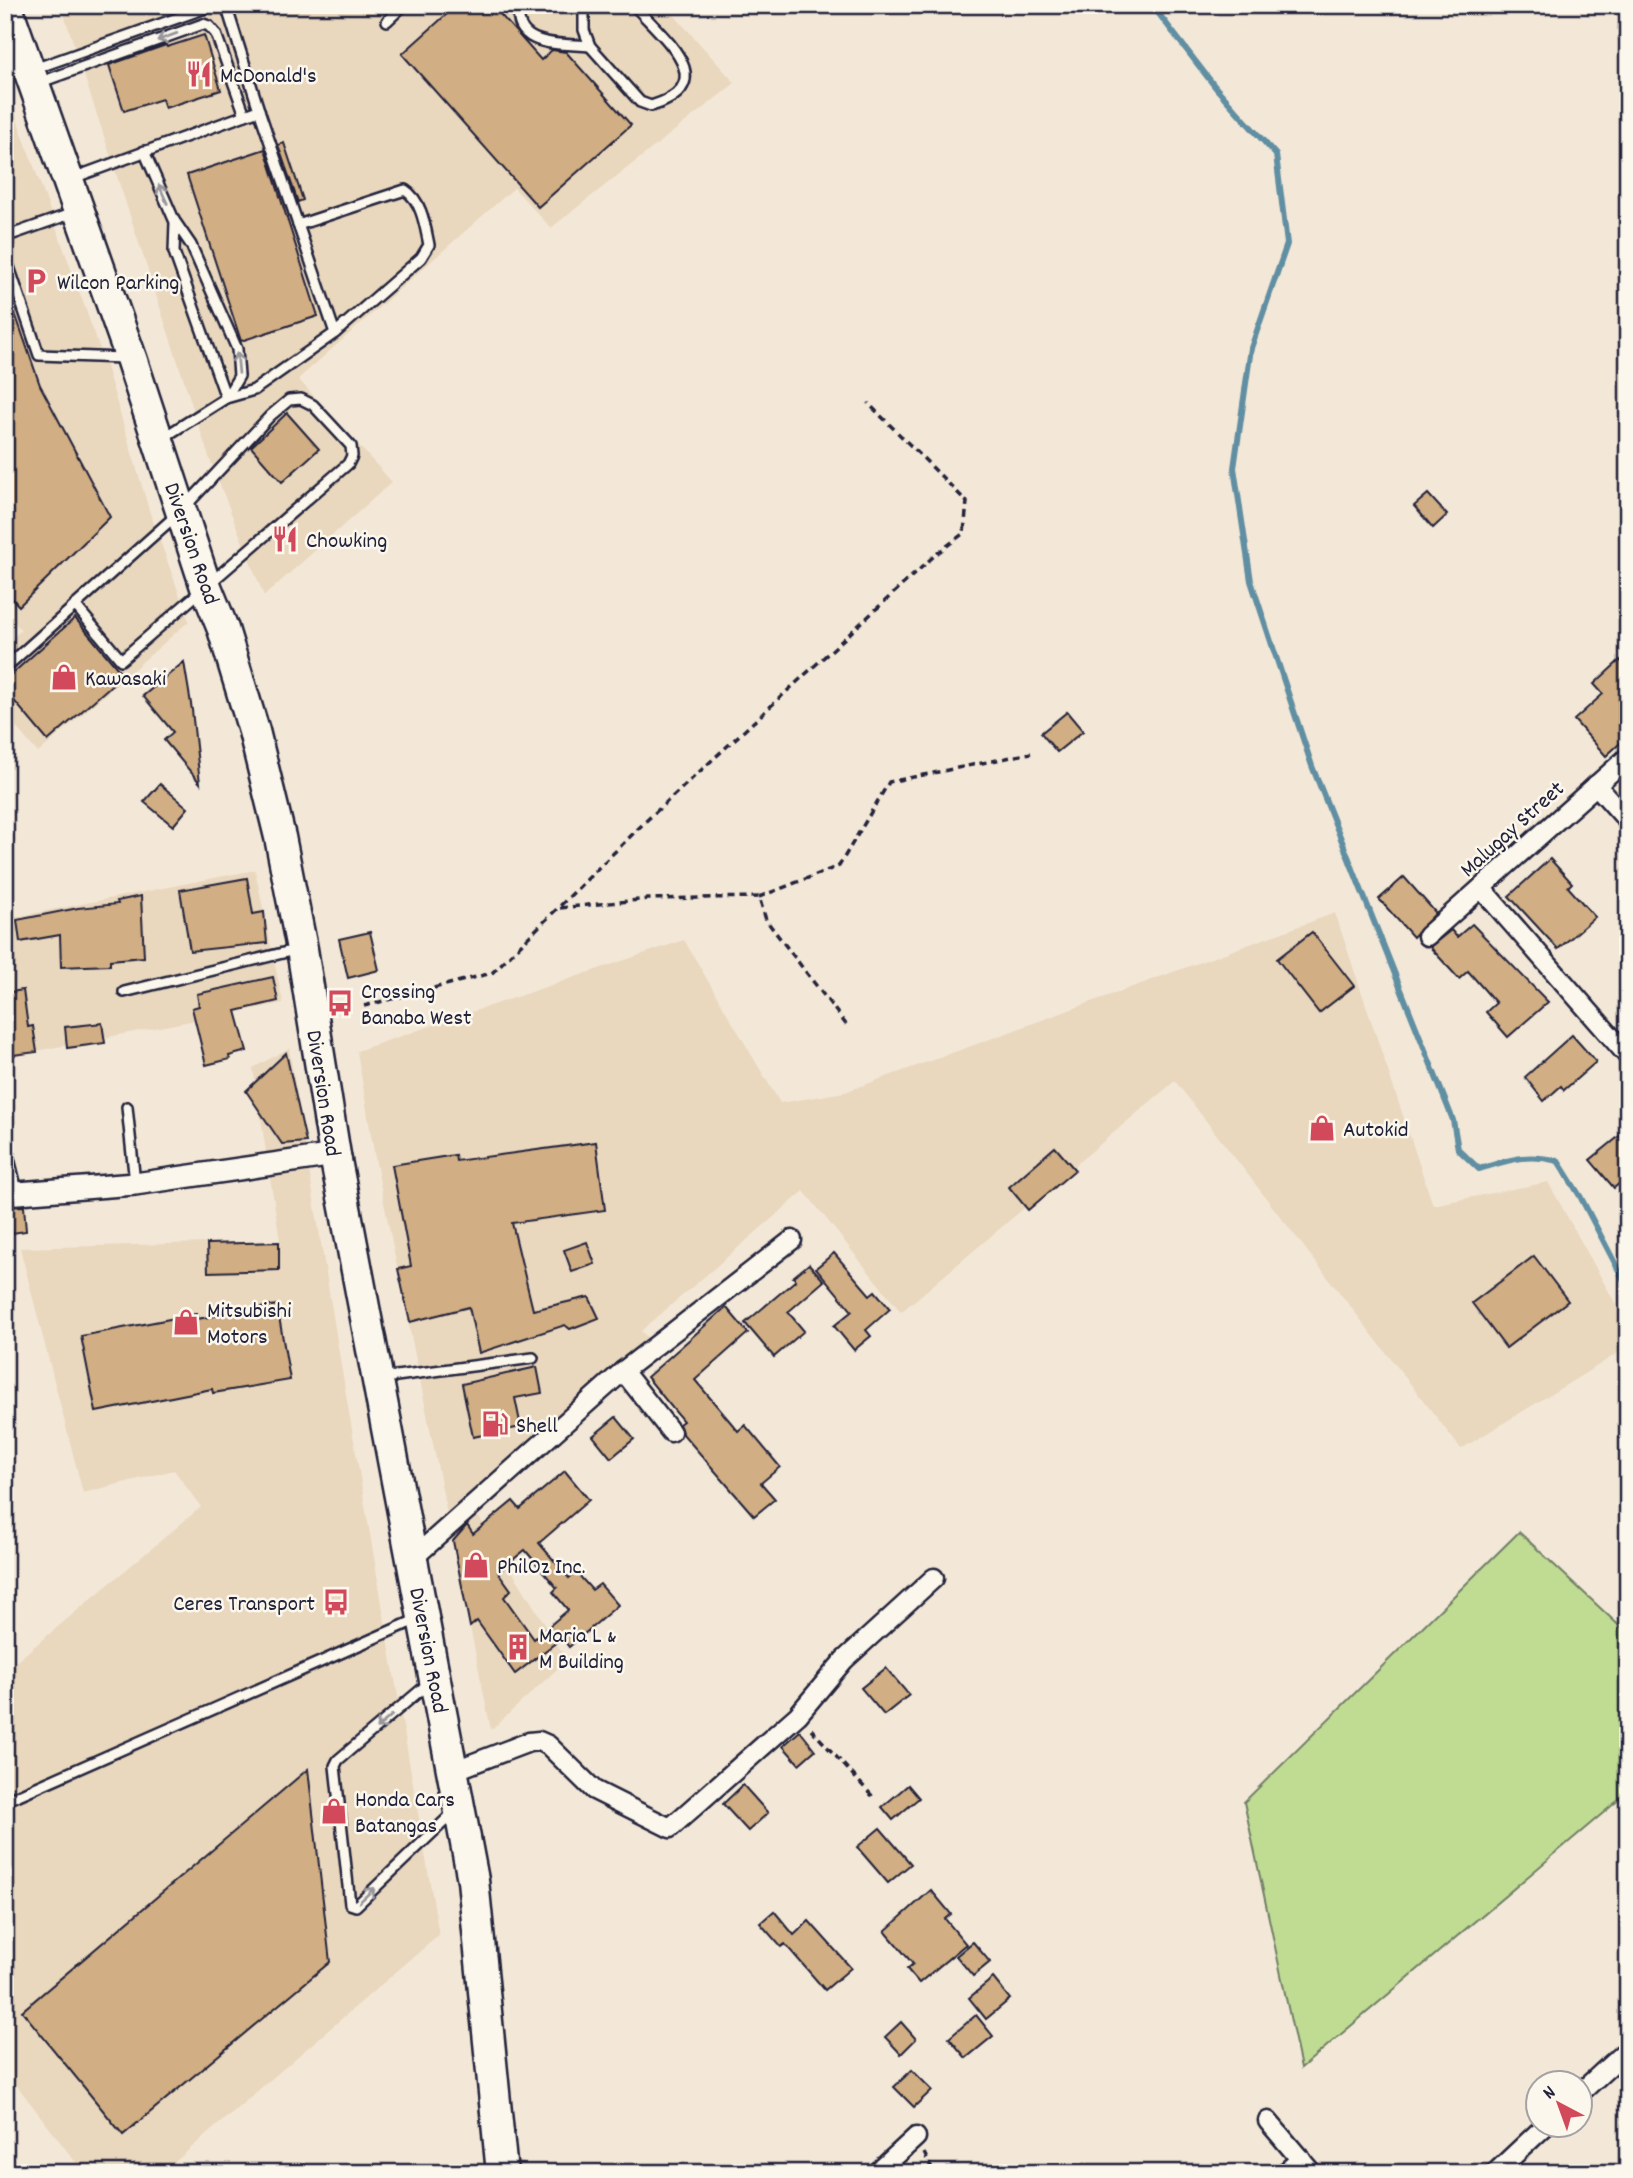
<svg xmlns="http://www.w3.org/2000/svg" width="1633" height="2178" font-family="Dekko,sans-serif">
<rect width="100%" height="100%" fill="#f3e8d7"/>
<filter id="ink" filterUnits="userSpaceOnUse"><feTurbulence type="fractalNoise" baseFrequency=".0143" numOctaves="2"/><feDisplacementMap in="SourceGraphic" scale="14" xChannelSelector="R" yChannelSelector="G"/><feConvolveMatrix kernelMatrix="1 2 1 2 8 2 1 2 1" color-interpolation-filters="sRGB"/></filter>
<g filter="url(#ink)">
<!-- built -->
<g fill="#e9d7be">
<path d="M 61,5 L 665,5 L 735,83 L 551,228 L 514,188 L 298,379 L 392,482 L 264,596 L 209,457 Z"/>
<path d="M 5,86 L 105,363 L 150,513 L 189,621 L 38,753 L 5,714 L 5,645 L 21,630 L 5,611 Z"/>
<path d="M 255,870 L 283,1003 L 5,1057 L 5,919 Z"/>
<path d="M 1335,913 L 1433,1205 L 1548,1182 L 1628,1326 L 1628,1347 L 1461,1449 L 1175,1081 L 901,1312 L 804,1191 L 641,1331 L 652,1342 L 472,1506 L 567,1660 L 491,1730 L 375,1158 L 357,1051 L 684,940 L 780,1103 L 845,1092 Z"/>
<path d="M 289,1048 L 346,1395 L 439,1935 L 162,2173 L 84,2173 L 5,2070 L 5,1671 L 201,1507 L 174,1470 L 83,1493 L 20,1248 L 280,1241 L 253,1068 Z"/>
</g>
<!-- green -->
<path fill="#c0dc93" stroke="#717f67" stroke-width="2" d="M 1519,1532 L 1628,1634 L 1628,1792 L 1301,2068 L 1244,1802 Z"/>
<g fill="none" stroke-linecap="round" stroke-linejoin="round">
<!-- stream -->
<path stroke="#608ea2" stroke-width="6" d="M 1152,5 L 1216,88 L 1276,155 L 1287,244 L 1251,348 L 1234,468 L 1251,581 L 1312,766 L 1453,1120 L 1458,1149 L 1479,1169 C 1510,1160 1525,1153 1558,1161 L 1580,1196 L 1628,1288"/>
</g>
<!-- building -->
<g fill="#d1ae83" stroke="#22223b" stroke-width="2" fill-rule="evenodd">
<path d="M 457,5 L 492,5 L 541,60 L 552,50 L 566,52 L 631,125 L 538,207 L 402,54 Z"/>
<path d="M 204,35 L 221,90 L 165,108 L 162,99 L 124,111 L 109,65 L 166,45 L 167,47 Z"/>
<path d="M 284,143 L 303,200 L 298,202 L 278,145 Z"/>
<path d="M 265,149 L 318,316 L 241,341 L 187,175 Z"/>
<path d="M 5,293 L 8,293 L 40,385 L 110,517 L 19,606 L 5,591 Z"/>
<path d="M 287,413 L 319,449 L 282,482 L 251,447 Z"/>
<path d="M 1428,494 L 1447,515 L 1433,528 L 1414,506 Z"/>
<path d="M 75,618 L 123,675 L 48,741 L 5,690 L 5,680 Z"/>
<path d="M 1620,660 L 1628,669 L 1628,736 L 1606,756 L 1574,720 L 1603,694 L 1594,684 Z"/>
<path d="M 184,662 L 192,710 L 200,783 L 164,740 L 173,732 L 143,696 Z"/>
<path d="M 1067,712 L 1083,731 L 1057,752 L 1041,733 Z"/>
<path d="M 160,784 L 188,808 L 173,826 L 144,802 Z"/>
<path d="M 1550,859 L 1572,883 L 1568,887 L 1595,917 L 1558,949 L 1509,896 Z"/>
<path d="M 1404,877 L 1436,913 L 1413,937 L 1379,899 Z"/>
<path d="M 247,878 L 253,914 L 264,912 L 267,943 L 190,951 L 180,890 Z"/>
<path d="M 141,896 L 144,957 L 110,960 L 110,965 L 61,967 L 60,935 L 20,942 L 17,920 L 78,908 L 118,904 L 117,901 Z"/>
<path d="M 1472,924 L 1548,1002 L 1508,1037 L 1486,1012 L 1496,1003 L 1468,971 L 1459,979 L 1430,947 L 1451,930 L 1457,937 Z"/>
<path d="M 370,932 L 379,970 L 348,978 L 339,939 Z"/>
<path d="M 1312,932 L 1354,986 L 1319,1013 L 1277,959 Z"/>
<path d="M 273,977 L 278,1001 L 236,1011 L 247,1051 L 229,1056 L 230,1059 L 206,1065 L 192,1008 L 199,1006 L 197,994 Z"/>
<path d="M 23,990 L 28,1027 L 33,1026 L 37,1052 L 5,1056 L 5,993 Z"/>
<path d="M 102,1023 L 105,1043 L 67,1048 L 65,1027 Z"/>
<path d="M 1572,1035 L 1596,1062 L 1564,1090 L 1561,1086 L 1544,1101 L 1525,1077 Z"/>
<path d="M 286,1053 L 306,1142 L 282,1144 L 246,1091 Z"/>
<path d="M 1628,1129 L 1628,1176 L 1614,1188 L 1590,1160 Z"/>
<path d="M 596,1142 L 605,1210 L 512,1223 L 533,1310 L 589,1297 L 599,1318 L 570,1329 L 565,1325 L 479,1353 L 469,1307 L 410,1322 L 398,1269 L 411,1266 L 392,1165 L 455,1155 L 456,1161 Z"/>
<path d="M 1055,1147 L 1075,1170 L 1028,1210 L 1009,1187 Z"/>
<path d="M 24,1206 L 26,1231 L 5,1234 L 5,1207 Z"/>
<path d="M 279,1242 L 279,1270 L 208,1272 L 207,1244 Z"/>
<path d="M 587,1242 L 595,1264 L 572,1272 L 564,1250 Z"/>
<path d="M 834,1253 L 870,1295 L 875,1291 L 890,1309 L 866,1330 L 871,1336 L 854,1350 L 834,1326 L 852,1311 L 816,1268 Z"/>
<path d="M 1534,1256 L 1568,1301 L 1506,1348 L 1472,1303 Z"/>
<path d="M 809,1264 L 824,1281 L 788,1312 L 804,1331 L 774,1357 L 745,1323 L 796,1280 L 793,1277 Z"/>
<path d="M 277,1305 L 290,1380 L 213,1393 L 212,1389 L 96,1412 L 81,1336 L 196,1314 L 197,1319 Z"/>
<path d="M 726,1307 L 748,1333 L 695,1380 L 738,1431 L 745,1425 L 780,1467 L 761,1483 L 775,1499 L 754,1516 L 682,1433 L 679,1424 L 683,1421 L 647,1377 Z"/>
<path d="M 537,1367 L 542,1393 L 515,1398 L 521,1427 L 473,1437 L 462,1384 Z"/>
<path d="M 616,1417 L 634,1439 L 611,1458 L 593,1436 Z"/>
<path d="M 565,1471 L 589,1500 L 539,1543 L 569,1578 L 576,1572 L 592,1590 L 600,1584 L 618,1605 L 569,1647 L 562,1638 L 515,1674 L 477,1621 L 470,1627 L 453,1541 L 467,1525 L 473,1534 L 513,1501 L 520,1509 ZM 525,1550 L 557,1588 L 553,1592 L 568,1610 L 534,1639 L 504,1597 L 511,1590 L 498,1572 Z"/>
<path d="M 886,1668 L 909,1695 L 884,1715 L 861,1688 Z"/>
<path d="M 800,1731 L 815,1750 L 799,1764 L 783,1746 Z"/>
<path d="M 308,1769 L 330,1962 L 123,2135 L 22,2011 Z"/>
<path d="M 743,1785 L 768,1813 L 748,1831 L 723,1804 Z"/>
<path d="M 908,1785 L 919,1798 L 893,1820 L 882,1807 Z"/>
<path d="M 880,1828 L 911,1864 L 888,1883 L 857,1847 Z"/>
<path d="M 931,1890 L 951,1914 L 945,1919 L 966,1944 L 919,1983 L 907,1969 L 913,1964 L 885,1931 Z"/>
<path d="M 774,1911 L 794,1935 L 809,1921 L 851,1968 L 825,1990 L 785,1944 L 781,1947 L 760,1923 Z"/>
<path d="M 973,1942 L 990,1962 L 973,1976 L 956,1956 Z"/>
<path d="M 993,1978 L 1010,1999 L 986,2019 L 969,1998 Z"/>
<path d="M 976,2015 L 993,2036 L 966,2058 L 949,2038 Z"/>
<path d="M 901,2022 L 916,2039 L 901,2054 L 885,2037 Z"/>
<path d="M 912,2070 L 932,2090 L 914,2107 L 894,2087 Z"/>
</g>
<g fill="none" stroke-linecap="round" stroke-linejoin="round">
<!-- service casing -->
<g stroke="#22223b" stroke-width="14">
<g id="service">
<path d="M 519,5 C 512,49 561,43 590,46"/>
<path d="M 584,5 L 584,30 L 590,46 L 640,102 L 651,106 C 724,84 662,37 634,5"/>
<path d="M 387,21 L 404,5"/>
<path d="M 34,69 L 214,5"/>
<path d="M 5,74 L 21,61"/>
<path d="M 38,83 L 203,24 L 209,26 L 216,34 L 245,115"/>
<path d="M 144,151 L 175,222 L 174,252 L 226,398 L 254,390 L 335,333 L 259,110 L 226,5"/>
<path d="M 73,178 L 259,110"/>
<path d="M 298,225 L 405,190 C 422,201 425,226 429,245 L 421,258 L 335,333"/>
<path d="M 5,237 L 76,212"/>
<path d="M 5,255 L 39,355 L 124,358"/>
<path d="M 161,439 L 226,398 L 239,376 L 237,349 L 191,245 L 176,223"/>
<path d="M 5,668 L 181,511 L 270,416 L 289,400 L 301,399 L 313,405 L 351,446 L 352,456 L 348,464 L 121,660 L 75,605"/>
<path d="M 124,992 L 299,949"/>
<path d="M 127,1107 L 135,1183"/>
<path d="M 381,1378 L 533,1358"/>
<path d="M 429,1683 L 338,1760 L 335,1766 L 350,1904 L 356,1906 L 453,1813"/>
<path d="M 5,1801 L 420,1618"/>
</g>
</g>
<!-- minor casing -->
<g stroke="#22223b" stroke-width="23">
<g id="minor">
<path d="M 1596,785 L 1628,821"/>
<path d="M 1481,888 L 1628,1056"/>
<path d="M 1427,936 L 1628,757"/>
<path d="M 5,1161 L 13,1193"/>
<path d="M 623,1371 L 671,1432"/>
<path d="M 412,1559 L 623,1371 L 792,1240"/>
<path d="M 453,1771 L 529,1742 L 539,1741 L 548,1745 L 594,1790 L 670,1828 L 798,1715 L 844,1660 L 934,1578"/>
<path d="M 1580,2093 L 1628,2049"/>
<path d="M 1268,2121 L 1312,2173"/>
<path d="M 877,2173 L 916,2137"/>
<path d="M 1285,2173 L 1301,2159"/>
<path d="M 1495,2173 L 1545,2126"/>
</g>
</g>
<!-- tertiary casing -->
<g stroke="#22223b" stroke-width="26">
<path id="tertiary" d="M 5,1194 L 135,1184 L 335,1155"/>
</g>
<!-- trunk casing -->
<g stroke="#22223b" stroke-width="35">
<path id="trunk" d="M 6,5 L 131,358 L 206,587 L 223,629 L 254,731 L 280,837 L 302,949 L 335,1155 L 473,1880 L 502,2173"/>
</g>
<!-- path -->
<g stroke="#22223b" stroke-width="3.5" stroke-dasharray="7 5" stroke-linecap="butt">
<path d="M 759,897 L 839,866 L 889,782 L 1031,753"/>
<path d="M 560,908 L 648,899 L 759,897 L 766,920 L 848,1027"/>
<path d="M 364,1006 L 492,973 L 647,820 L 935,555 L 964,533 L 967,502 L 868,403"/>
<path d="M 811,1729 L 875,1799"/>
<path d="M 924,2153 L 934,2173"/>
</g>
<!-- service -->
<use href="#service" stroke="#fbf7ec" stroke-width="9"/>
<!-- minor -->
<use href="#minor" stroke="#fbf7ec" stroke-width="18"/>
<!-- tertiary -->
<use href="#tertiary" stroke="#fbf7ec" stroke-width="21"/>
<!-- trunk -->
<use href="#trunk" stroke="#fbf7ec" stroke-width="30"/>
</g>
<!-- one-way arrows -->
<defs><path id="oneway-shaft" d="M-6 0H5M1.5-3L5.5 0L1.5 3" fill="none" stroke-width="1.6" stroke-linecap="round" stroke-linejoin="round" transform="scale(1.75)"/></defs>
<g stroke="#99979c">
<use href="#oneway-shaft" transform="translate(167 37) rotate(160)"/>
<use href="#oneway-shaft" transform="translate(163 194) rotate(-114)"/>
<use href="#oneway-shaft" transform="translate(238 363) rotate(-95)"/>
<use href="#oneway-shaft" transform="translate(384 1722) rotate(139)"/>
<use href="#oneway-shaft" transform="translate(367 1895) rotate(-43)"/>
</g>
</g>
<!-- icons -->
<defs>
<g id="restaurant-bare" transform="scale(2.1)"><path d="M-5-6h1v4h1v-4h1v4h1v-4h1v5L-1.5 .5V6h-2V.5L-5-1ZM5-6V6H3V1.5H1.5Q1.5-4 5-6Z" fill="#d1495b" stroke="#fbf7ec" stroke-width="2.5" paint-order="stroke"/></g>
<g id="parking-bare" transform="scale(2.1)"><path d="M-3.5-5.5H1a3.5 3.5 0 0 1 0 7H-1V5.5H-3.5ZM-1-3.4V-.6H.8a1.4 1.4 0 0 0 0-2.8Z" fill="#d1495b" stroke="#fbf7ec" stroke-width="2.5" paint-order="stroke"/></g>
<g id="shop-bare" transform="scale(2.1)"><path d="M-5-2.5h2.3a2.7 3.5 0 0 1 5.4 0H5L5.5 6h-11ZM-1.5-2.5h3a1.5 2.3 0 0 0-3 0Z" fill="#d1495b" stroke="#fbf7ec" stroke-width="2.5" paint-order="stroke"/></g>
<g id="bus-bare" transform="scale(2.1)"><path d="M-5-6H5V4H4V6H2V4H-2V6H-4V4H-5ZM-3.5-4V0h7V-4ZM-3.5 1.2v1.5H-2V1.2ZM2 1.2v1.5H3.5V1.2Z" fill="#d1495b" stroke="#fbf7ec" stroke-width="2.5" paint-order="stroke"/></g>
<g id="fuel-bare" transform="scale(2.1)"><path d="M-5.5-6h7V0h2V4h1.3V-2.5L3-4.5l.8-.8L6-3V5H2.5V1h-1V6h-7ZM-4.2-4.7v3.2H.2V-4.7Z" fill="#d1495b" stroke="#fbf7ec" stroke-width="2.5" paint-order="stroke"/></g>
<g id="building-bare" transform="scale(2.1)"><path d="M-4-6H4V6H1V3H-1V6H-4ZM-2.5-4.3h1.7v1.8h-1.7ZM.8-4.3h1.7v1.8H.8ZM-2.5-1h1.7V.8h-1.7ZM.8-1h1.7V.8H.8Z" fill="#d1495b" stroke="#fbf7ec" stroke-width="2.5" paint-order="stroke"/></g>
</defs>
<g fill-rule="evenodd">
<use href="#restaurant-bare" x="199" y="74"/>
<use href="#parking-bare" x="36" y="281"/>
<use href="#restaurant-bare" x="285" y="539"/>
<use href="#shop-bare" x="64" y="677"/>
<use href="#bus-bare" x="340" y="1003"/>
<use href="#shop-bare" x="1322" y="1128"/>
<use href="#shop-bare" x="186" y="1322"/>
<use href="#fuel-bare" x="495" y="1424"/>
<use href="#shop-bare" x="476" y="1565"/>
<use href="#bus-bare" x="336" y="1602"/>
<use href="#building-bare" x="518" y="1647"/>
<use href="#shop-bare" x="334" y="1811"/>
</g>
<g text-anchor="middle" stroke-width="5" stroke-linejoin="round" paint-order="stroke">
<!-- poi labels -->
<g font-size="23" fill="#22223b" stroke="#fbf7ec" text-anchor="start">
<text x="220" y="82">McDonald's</text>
<text x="57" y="289">Wilcon Parking</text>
<text x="306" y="547">Chowking</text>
<text x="85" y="685">Kawasaki</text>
<text x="361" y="998">Crossing<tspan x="361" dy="26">Banaba West</tspan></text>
<text x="1343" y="1136">Autokid</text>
<text x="207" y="1317">Mitsubishi<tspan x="207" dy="26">Motors</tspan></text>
<text x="516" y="1432">Shell</text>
<text x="497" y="1573">PhilOz Inc.</text>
<text x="315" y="1610" text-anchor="end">Ceres Transport</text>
<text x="539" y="1642">Maria L &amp;<tspan x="539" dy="26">M Building</tspan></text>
<text x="355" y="1806">Honda Cars<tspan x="355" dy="26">Batangas</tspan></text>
</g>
<!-- street labels -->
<g font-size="23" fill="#22223b" stroke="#fbf7ec">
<text transform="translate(193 543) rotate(71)" y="8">Diversion Road</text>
<text transform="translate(1511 828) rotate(-42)" y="8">Malugay Street</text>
<text transform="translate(325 1093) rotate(81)" y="8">Diversion Road</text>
<text transform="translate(430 1650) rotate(79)" y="8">Diversion Road</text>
</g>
</g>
<!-- margin -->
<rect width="1633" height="2178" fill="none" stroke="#fbf7ec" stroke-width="28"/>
<rect x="14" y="14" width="1605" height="2150" fill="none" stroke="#22223b" stroke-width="2.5" filter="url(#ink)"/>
<!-- north arrow -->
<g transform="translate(1559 2104) rotate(319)"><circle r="33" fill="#fbf7ec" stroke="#a4a2a5" stroke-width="2"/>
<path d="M0-5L12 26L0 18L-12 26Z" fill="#d1495b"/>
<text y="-10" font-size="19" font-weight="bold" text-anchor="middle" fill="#22223b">N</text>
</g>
</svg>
